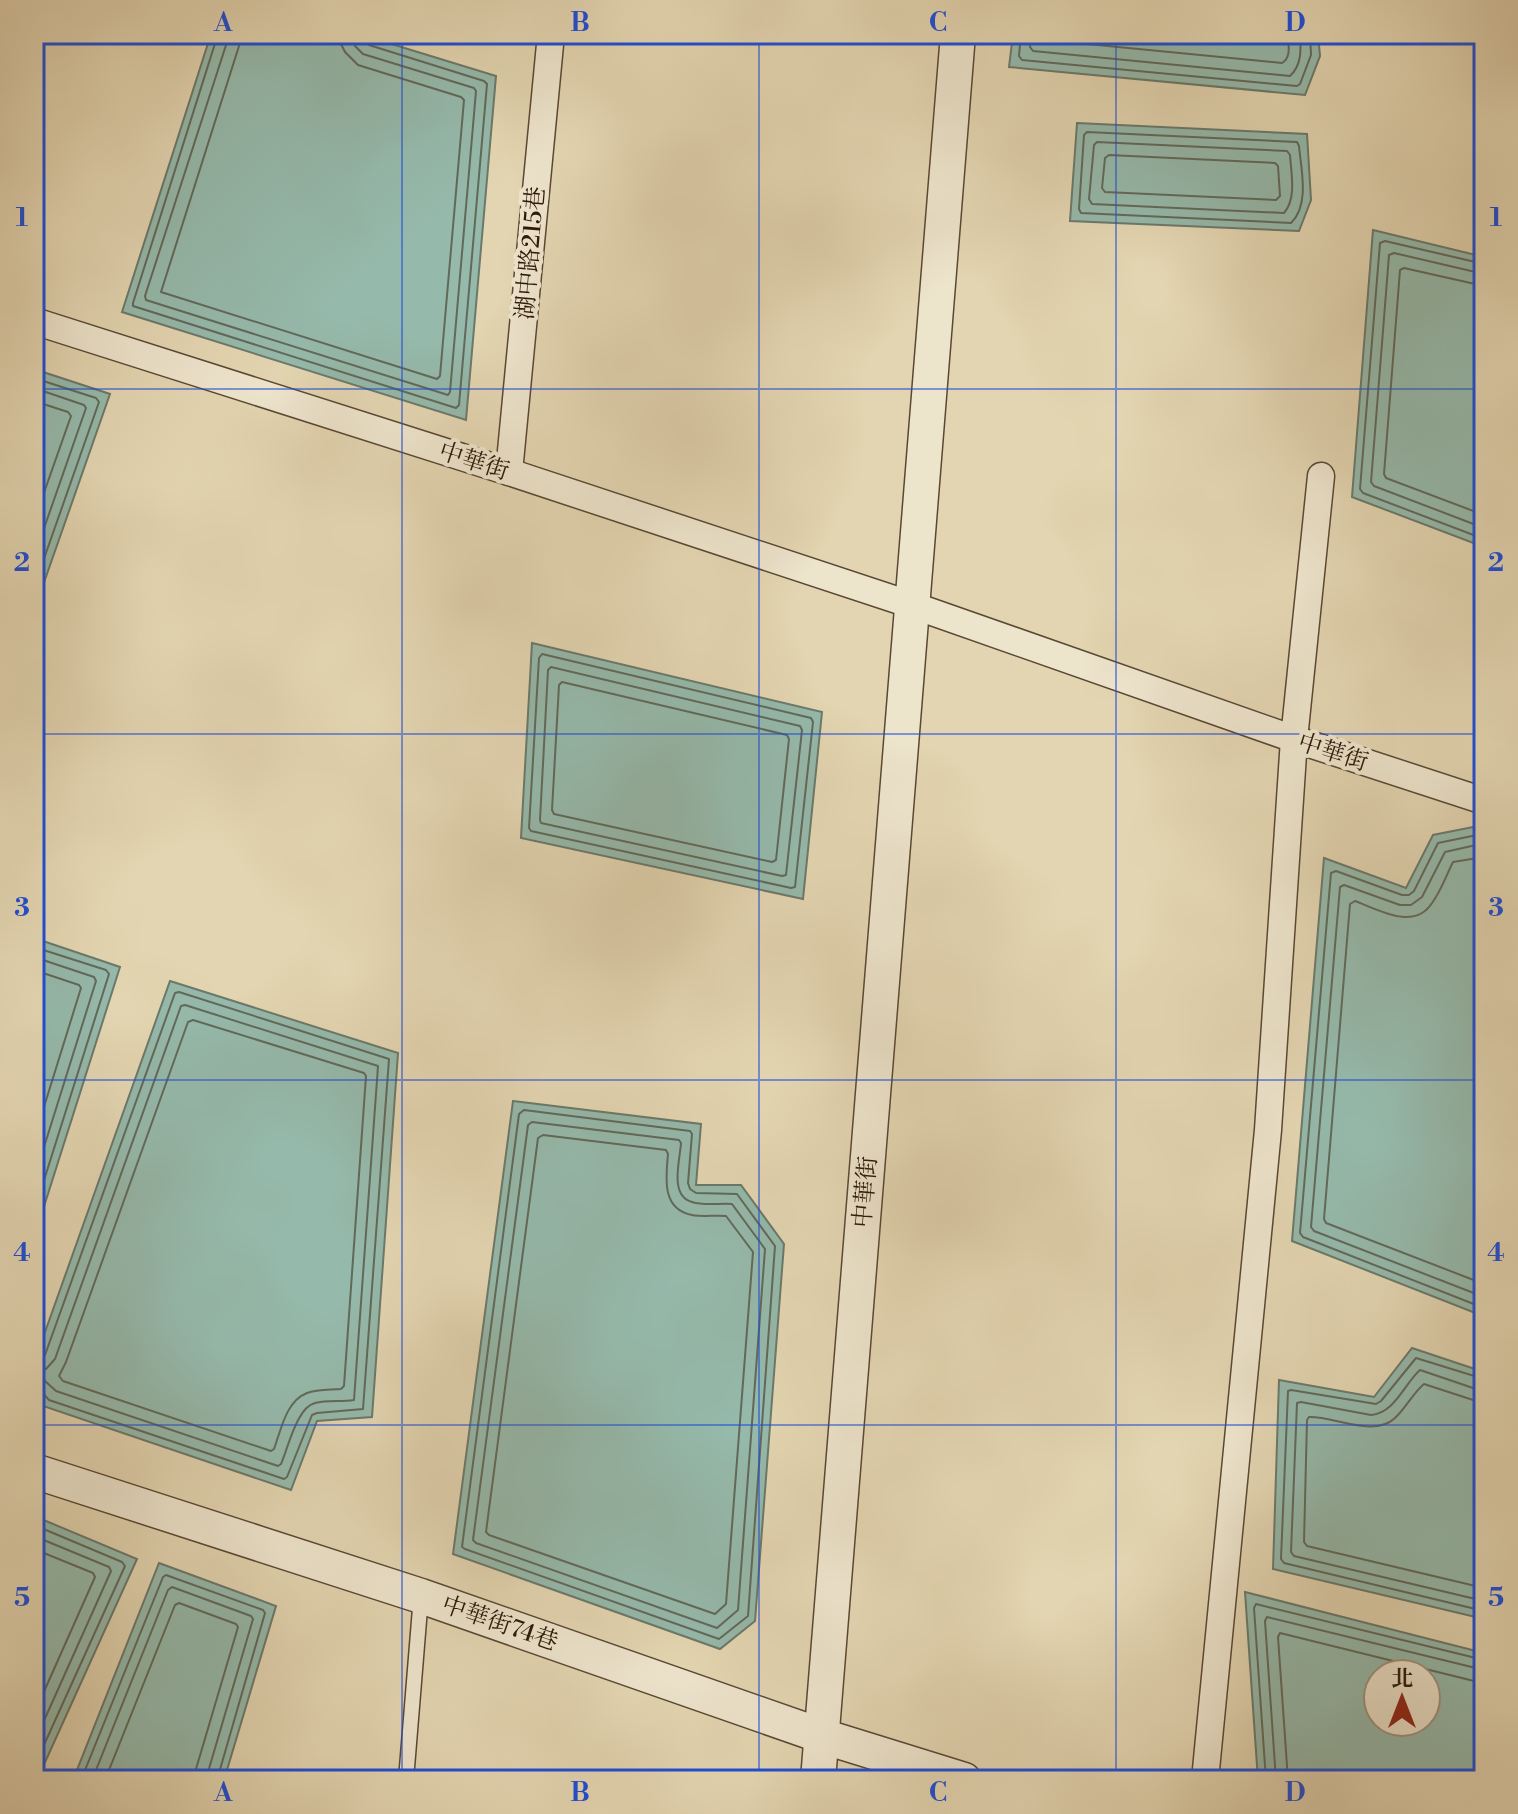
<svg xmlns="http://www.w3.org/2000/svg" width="1518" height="1814" font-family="'Libre Bodoni','Noto Serif TC',serif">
<rect width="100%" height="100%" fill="#e3d5b1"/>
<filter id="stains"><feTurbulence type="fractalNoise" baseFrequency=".0025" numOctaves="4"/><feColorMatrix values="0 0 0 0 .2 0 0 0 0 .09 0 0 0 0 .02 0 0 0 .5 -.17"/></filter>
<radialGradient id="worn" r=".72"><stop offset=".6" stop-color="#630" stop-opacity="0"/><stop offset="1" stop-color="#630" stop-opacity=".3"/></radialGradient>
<!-- water -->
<g fill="#95b9ab" stroke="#6b796b" stroke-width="2" fill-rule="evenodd">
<path d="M 211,34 L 359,34 L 496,76 L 466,420 L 122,312 Z"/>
<path d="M 1013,34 L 1318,34 L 1320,56 L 1305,95 L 1009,67 Z"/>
<path d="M 1077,123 L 1307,134 L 1311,200 L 1299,231 L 1070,221 Z"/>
<path d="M 1373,230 L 1484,257 L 1484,547 L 1352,497 Z"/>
<path d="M 37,370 L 110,394 L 34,611 L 34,380 Z"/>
<path d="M 532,643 L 822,712 L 803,899 L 521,838 Z"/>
<path d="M 1478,826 L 1484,828 L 1483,1316 L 1292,1241 L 1324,858 L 1406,888 L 1433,835 Z"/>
<path d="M 34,938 L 120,967 L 34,1238 Z"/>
<path d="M 170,981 L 398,1053 L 372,1417 L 317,1421 L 291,1490 L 43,1406 L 34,1392 L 34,1363 Z"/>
<path d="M 513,1101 L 701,1124 L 696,1185 L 741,1185 L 784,1244 L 755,1621 L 720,1649 L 453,1554 Z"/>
<path d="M 1412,1348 L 1484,1372 L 1484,1619 L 1273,1569 L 1279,1380 L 1374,1397 Z"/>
<path d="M 34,1516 L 137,1559 L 37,1780 L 34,1780 Z"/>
<path d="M 159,1563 L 276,1606 L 224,1780 L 73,1780 Z"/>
<path d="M 1245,1592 L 1484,1653 L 1484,1780 L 1258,1780 ZM 1378,1674 L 1426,1674 L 1426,1722 L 1378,1722 Z"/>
</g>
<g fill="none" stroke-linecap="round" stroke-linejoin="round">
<!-- shore -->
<g stroke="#61695a" stroke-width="2">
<path d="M 218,34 L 133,303 L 133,306 L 456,408 L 459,405 L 487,84 L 484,81 L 369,45 L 363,41 L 362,34"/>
<path d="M 228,34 L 227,42 L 145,296 L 146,300 L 448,395 L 450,392 L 476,91 L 474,88 L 363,54 L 355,46 L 352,34"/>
<path d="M 240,34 L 239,46 L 161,292 L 437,379 L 440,376 L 464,100 L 461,97 L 358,65 L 345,52 L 341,44 L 340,34"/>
<path d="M 1021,34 L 1019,56 L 1022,60 L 1297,86 L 1300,84 L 1311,55 L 1310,34"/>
<path d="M 1031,34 L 1030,47 L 1033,51 L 1290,76 C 1302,65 1301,49 1300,34"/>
<path d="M 1043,34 L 1043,38 L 1046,40 L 1282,63 C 1292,57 1288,44 1288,34"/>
<path d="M 1087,132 L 1297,142 L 1299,146 C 1301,169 1310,205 1291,223 L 1081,213 L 1079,209 L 1084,135 Z"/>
<path d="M 1097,142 L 1287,151 L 1290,155 C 1291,173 1297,198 1284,213 L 1092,204 L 1089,199 L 1094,145 Z"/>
<path d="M 1109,155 L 1275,163 L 1278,166 L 1280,196 L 1276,200 L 1105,192 L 1102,188 L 1105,158 Z"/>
<path d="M 1484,264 L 1385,241 L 1380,243 L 1360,489 L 1363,493 L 1484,539"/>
<path d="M 1484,274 L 1394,253 L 1389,255 L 1371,482 L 1374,486 L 1484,528"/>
<path d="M 1484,286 L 1404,268 L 1400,270 L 1384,474 L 1386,478 L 1484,515"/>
<path d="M 34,378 L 96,398 L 99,402 L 34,587"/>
<path d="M 34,388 L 84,405 L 86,408 L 34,557"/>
<path d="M 34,401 L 68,412 L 71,416 L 34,521"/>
<path d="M 542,654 L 811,718 L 813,722 L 795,887 L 791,888 L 531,831 L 529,828 L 539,658 Z"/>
<path d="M 551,667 L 800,726 L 802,730 L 786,875 L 782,876 L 541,823 L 540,820 L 548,670 Z"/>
<path d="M 562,682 L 787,735 L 789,739 L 776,860 L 772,862 L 554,814 L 552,810 L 559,685 Z"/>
<path d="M 1484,835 L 1477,835 L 1438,843 L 1414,891 L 1409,895 L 1402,895 L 1336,871 L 1331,873 L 1300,1233 L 1303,1237 L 1484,1308"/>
<path d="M 1484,845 L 1476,845 L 1445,852 L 1422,897 L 1411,905 L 1400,905 L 1344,885 L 1340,887 L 1311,1227 L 1314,1231 L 1484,1297"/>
<path d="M 1484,857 L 1453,862 C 1446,876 1441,891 1432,903 C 1414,931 1379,910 1355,901 L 1350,904 L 1324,1219 L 1326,1223 L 1484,1284"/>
<path d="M 34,947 L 106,970 L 109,974 L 34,1212"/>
<path d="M 34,957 L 94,977 L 96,981 L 34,1179"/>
<path d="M 34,970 L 79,985 L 81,988 L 34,1139"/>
<path d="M 193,1020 L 364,1073 L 366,1076 L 344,1386 L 341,1389 C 330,1390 317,1389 307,1393 C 286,1401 281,1430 274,1449 L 271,1451 L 63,1381 L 59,1376 L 66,1362 L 188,1022 Z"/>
<path d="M 524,1110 L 690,1131 L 692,1134 L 688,1183 L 690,1189 L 696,1193 L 737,1194 L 775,1246 L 748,1616 L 719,1639 L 465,1549 L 462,1547 L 519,1114 Z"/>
<path d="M 532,1122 L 679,1140 L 681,1143 C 680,1160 669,1196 692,1202 C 704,1206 719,1203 732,1204 L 765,1249 L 738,1610 L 717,1628 L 476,1543 L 473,1540 L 528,1125 Z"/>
<path d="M 543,1135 L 666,1150 L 668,1154 C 666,1177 661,1209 692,1215 C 703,1217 715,1215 726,1216 L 753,1252 L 726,1604 L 715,1614 L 489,1535 L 486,1532 L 538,1138 Z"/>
<path d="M 34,1361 L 41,1360 L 45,1355 L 175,993 L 179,992 L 389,1059 L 363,1409 L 317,1413 L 312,1415 L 287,1477 L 284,1479 L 49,1400 L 41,1391 L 34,1389"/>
<path d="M 34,1371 L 46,1369 L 55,1359 L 181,1006 L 185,1005 L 378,1066 L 354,1400 C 341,1402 327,1400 315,1403 C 297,1407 288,1448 281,1464 L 278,1466 L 56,1391 L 45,1381 L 34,1379"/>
<path d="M 1484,1379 L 1416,1358 L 1381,1401 L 1376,1404 L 1291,1390 L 1288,1391 L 1281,1559 L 1284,1563 L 1484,1611"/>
<path d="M 1484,1390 L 1476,1389 L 1420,1370 C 1404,1384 1395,1413 1371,1415 L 1301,1402 L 1297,1403 L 1291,1552 L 1294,1556 L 1484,1601"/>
<path d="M 1484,1402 L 1473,1400 L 1424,1384 C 1413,1393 1406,1408 1395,1418 C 1374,1438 1334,1416 1309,1417 L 1307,1420 L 1304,1542 L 1307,1546 L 1484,1588"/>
<path d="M 34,1525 L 122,1562 L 125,1566 L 34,1767"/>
<path d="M 34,1536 L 109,1567 L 111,1571 L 34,1743"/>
<path d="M 34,1549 L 93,1573 L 95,1577 L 34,1714"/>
<path d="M 81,1780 L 163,1577 L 166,1575 L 263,1610 L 265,1613 L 217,1780"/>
<path d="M 92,1780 L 168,1590 L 172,1587 L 251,1616 L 253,1619 L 208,1772 L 207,1780"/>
<path d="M 105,1780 L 175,1605 L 179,1603 L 236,1624 L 238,1627 L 196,1769 L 195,1780"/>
<path d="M 1266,1780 L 1254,1608 L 1256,1604 L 1484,1660"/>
<path d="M 1276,1780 L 1265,1621 L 1267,1617 L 1484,1670"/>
<path d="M 1288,1780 L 1278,1637 L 1280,1633 L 1474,1681 L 1484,1682"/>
</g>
<!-- service casing -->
<g stroke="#5a4834" stroke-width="17">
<path id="service" d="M 406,1780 L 421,1596"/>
</g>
<!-- minor casing -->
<g stroke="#5a4834" stroke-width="29">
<g id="minor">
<path d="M 34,321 L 509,472 L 912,605 L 1294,739 L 1484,801"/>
<path d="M 509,472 L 551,34"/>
<path d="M 1205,1780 L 1268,1130 L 1294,739 L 1321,476"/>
</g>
</g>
<!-- tertiary casing -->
<g stroke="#5a4834" stroke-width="37">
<g id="tertiary">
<path d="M 34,1471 L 421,1596 L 822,1736 L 964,1780"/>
<path d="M 818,1780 L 958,34"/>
</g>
</g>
<!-- service -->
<use href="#service" stroke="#ede4cc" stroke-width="14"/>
<!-- minor -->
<use href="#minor" stroke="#ede4cc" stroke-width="26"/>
<!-- tertiary -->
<use href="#tertiary" stroke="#ede4cc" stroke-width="34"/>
</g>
<!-- grid -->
<path fill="none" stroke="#1d4ed8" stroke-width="2" stroke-opacity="0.55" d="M 402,34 L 402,1780M 759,34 L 759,1780M 1116,34 L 1116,1780M 34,389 L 1484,389M 34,734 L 1484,734M 34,1080 L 1484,1080M 34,1425 L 1484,1425"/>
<g text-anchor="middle" stroke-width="8" stroke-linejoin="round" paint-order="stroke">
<!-- street labels -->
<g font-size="24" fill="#2d190a" stroke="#ede4cc">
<text transform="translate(530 253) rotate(-85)" y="8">湖中路215巷</text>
<text transform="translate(474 461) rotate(18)" y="8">中華街</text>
<text transform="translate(1333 752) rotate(18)" y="8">中華街</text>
<text transform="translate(865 1192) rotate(-85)" y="8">中華街</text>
<text transform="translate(500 1623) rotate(19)" y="8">中華街74巷</text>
</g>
</g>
<!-- margin -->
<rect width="1518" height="1814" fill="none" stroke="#e3d5b1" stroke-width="88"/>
<!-- north arrow -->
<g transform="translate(1402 1698)"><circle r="38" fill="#ede4cc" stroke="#a0937e" stroke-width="2"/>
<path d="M0-6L14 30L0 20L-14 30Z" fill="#8f2418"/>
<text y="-12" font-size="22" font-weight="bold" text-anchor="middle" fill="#2d190a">北</text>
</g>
<rect x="44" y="44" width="1430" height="1726" fill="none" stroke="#1d4ed8" stroke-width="3"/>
<g font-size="26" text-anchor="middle" font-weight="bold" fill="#1d4ed8">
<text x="223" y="31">A</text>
<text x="580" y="31">B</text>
<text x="938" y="31">C</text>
<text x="1295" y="31">D</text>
<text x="22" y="226">1</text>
<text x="1496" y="226">1</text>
<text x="22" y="571">2</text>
<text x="1496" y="571">2</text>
<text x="22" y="916">3</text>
<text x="1496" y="916">3</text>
<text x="22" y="1261">4</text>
<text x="1496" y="1261">4</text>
<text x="22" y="1606">5</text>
<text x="1496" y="1606">5</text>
<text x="223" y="1801">A</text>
<text x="580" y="1801">B</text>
<text x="938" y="1801">C</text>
<text x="1295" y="1801">D</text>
</g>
<rect width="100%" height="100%" filter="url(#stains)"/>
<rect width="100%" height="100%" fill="url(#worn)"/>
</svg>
